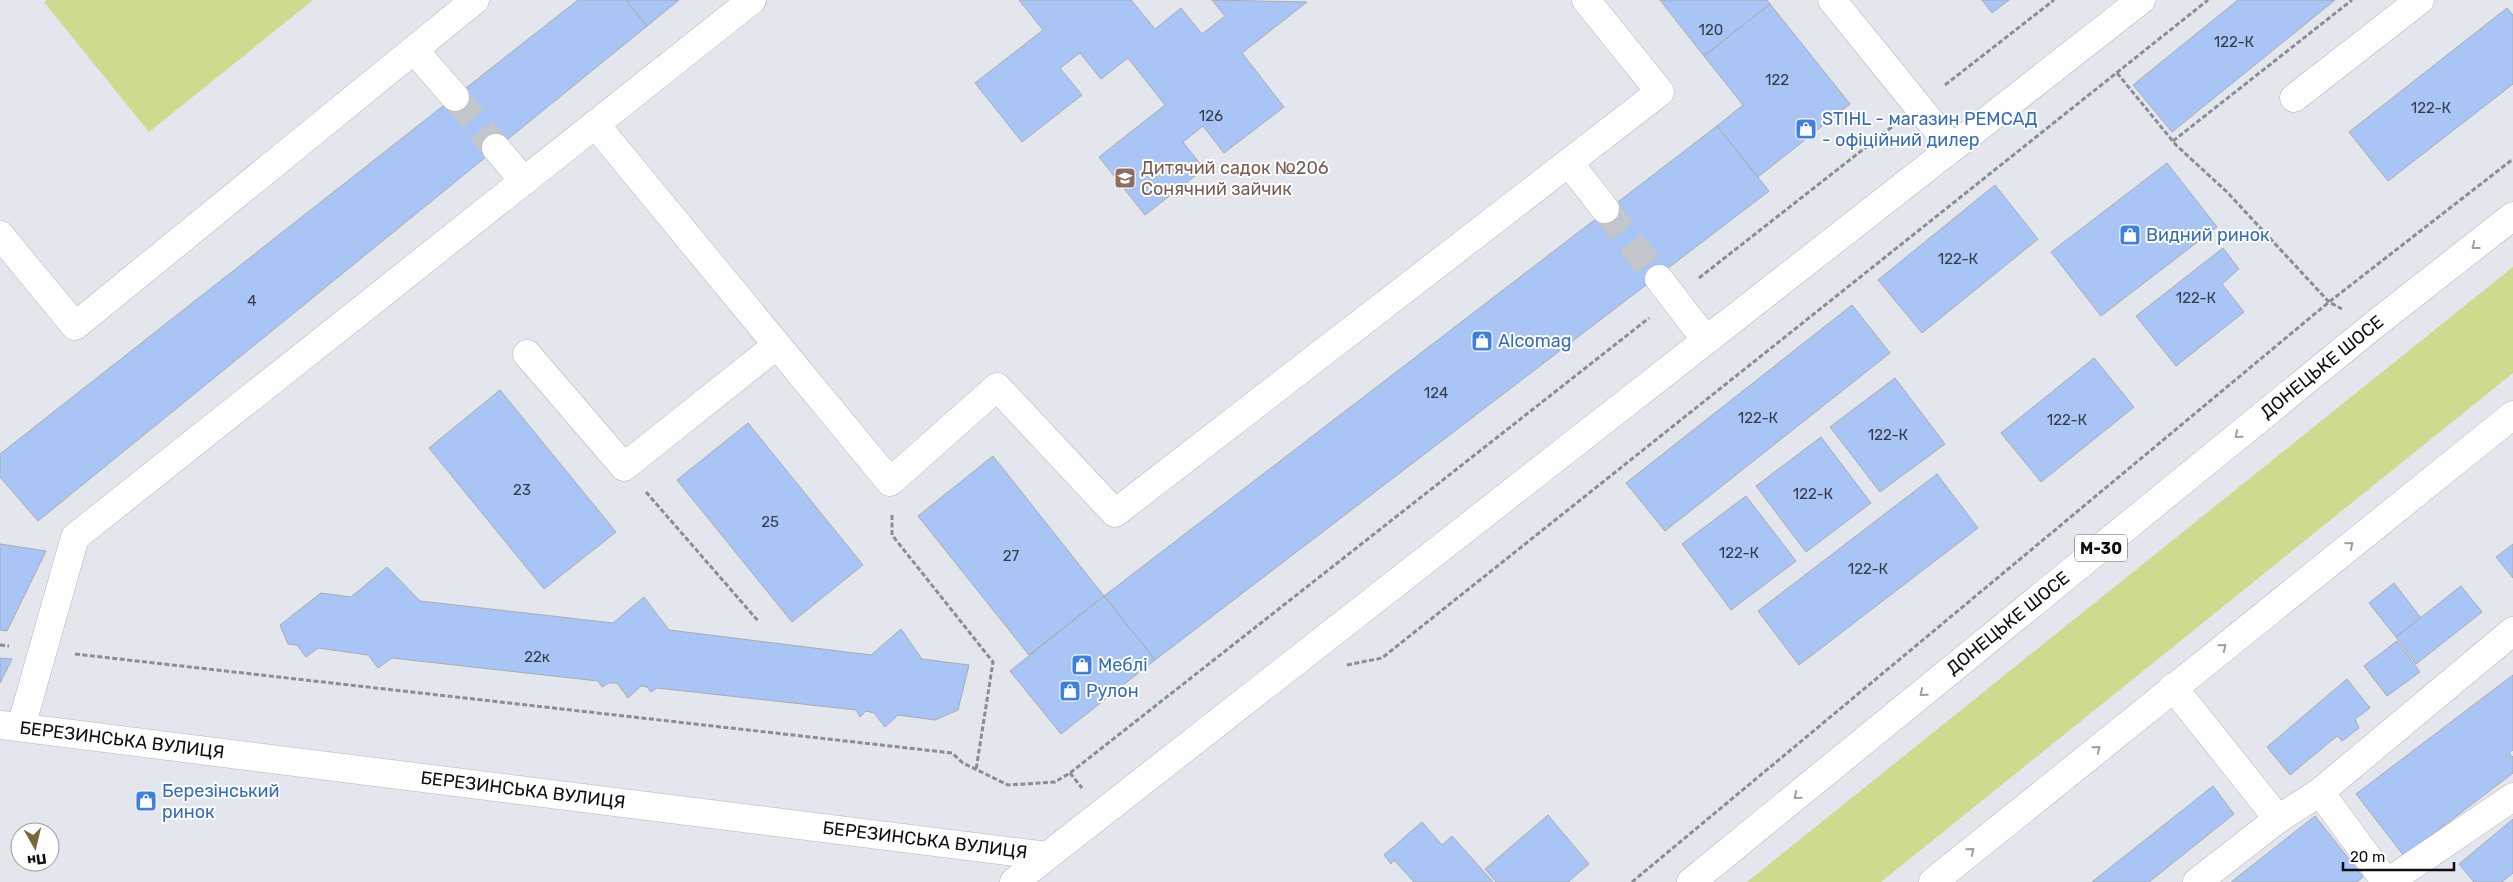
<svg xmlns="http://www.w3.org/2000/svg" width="2513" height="882" font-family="Rubik,sans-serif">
<rect width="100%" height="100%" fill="#e3e6ec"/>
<!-- green -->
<g fill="#cfda8e">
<path d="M 47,0 L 313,0 L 149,132 L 44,2 Z"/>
<path d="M 2513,267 L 2513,373 L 1881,882 L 1747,882 Z"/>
</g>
<!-- building -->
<g fill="#a9c5f6" stroke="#a8abb1">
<path d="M 578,0 L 626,0 L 647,26 L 38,521 L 0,477 L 0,454 Z"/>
<path d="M 626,0 L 679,0 L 647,26 Z"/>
<path d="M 1019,0 L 1131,0 L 1155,29 L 1181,8 L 1202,34 L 1225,16 L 1212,0 L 1307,2 L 1242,53 L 1284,107 L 1224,153 L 1203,126 L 1183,142 L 1204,169 L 1145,215 L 1099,157 L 1165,105 L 1128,58 L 1101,79 L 1080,53 L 1060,68 L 1082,95 L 1022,142 L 975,83 L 1043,30 Z"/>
<path d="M 1660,0 L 1767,0 L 1770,4 L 1704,56 Z"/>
<path d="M 1982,0 L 2009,0 L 1992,13 Z"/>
<path d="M 2238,0 L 2335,0 L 2172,132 L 2133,85 Z"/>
<path d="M 1770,4 L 1850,104 L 1758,177 L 1717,126 L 1743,105 L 1704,56 Z"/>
<path d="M 2507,8 L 2513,15 L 2513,84 L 2388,181 L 2349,132 Z"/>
<path d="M 1717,126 L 1769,191 L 1155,660 L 1104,596 Z"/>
<path d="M 2167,163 L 2217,227 L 2101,316 L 2051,252 Z"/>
<path d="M 1995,185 L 2038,239 L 1922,333 L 1878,280 Z"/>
<path d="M 2223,248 L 2239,269 L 2222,284 L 2244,312 L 2176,366 L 2136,316 Z"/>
<path d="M 1852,305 L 1890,353 L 1665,531 L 1626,483 Z"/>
<path d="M 2094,358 L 2134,407 L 2041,482 L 2001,433 Z"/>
<path d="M 1895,378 L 1945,444 L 1880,492 L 1830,427 Z"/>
<path d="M 500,390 L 616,532 L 544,589 L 429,448 Z"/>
<path d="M 748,423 L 863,565 L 792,622 L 677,480 Z"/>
<path d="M 1821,437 L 1871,503 L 1806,552 L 1756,486 Z"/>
<path d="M 993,456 L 1104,596 L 1029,655 L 918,516 Z"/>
<path d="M 1937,474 L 1978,528 L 1799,665 L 1758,611 Z"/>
<path d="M 1746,496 L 1796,561 L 1731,610 L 1682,544 Z"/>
<path d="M 0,544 L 46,551 L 7,631 L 0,630 Z"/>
<path d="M 2513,544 L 2513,578 L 2496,557 Z"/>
<path d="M 387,567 L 420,601 L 613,623 L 644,597 L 669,630 L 871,655 L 901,629 L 922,659 L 969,665 L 958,710 L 935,720 L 898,715 L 885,727 L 874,713 L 866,711 L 860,717 L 856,710 L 657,688 L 651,692 L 647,687 L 641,686 L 628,698 L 617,683 L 609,683 L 602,687 L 598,681 L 392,658 L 378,668 L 368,655 L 318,648 L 306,657 L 297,645 L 288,644 L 280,625 L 321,593 L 351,597 Z"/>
<path d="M 2394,583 L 2421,618 L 2396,637 L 2369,603 Z"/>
<path d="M 2461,586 L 2482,612 L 2416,664 L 2396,637 Z"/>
<path d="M 1104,596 L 1155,660 L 1061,734 L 1010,671 Z"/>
<path d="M 2397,641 L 2420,672 L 2387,696 L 2364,666 Z"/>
<path d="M 0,658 L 12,659 L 0,683 Z"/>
<path d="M 2513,675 L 2513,750 L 2509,753 L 2513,757 L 2513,773 L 2404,856 L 2356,794 Z"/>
<path d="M 2347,679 L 2370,708 L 2355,719 L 2359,728 L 2342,741 L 2337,736 L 2290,775 L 2267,747 Z"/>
<path d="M 2213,786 L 2234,814 L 2149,882 L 2092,882 Z"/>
<path d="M 1548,815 L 1589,864 L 1568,882 L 1496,882 L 1485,869 Z"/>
<path d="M 2315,816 L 2363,877 L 2357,882 L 2231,882 Z"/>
<path d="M 2513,819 L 2513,873 L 2502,882 L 2474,882 L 2459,864 Z"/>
<path d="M 1422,822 L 1442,845 L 1452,836 L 1493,882 L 1414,882 L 1394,860 L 1391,864 L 1384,855 Z"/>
</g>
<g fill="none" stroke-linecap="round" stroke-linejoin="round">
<!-- minor-tunnel -->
<g stroke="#c3c6cb" stroke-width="28" stroke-dasharray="28 14" stroke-linecap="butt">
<path d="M 455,97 L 496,148"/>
<path d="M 1605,209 L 1659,279"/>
</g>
<!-- minor casing -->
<g stroke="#b3b7bd" stroke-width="29">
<g id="minor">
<path d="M 1832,0 L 1952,148"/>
<path d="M 414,50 L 455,97"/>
<path d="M 2294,98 L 2420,0"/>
<path d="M 595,124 L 890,482 L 997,387 L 1115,513 L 1660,92 L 1586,0"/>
<path d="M 496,148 L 524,181"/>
<path d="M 1569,163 L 1605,209"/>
<path d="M 0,235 L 75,326 L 475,0"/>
<path d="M 1659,279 L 1706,340"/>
<path d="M 527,354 L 624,467 L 777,345"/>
<path d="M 2173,687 L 2278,819"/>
<path d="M 0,725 L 1047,856"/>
<path d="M 21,727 L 75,537 L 752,0"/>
<path d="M 2320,792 L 2386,882"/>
<path d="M 1014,882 L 2141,0"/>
<path d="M 2197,882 L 2278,819 L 2320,792 L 2513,631"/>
<path d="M 2388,882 L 2513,797"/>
</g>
</g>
<!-- highway casing -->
<g stroke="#b3b7bd" stroke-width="29">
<g id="highway">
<path d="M 1691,882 L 2374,325 L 2513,216"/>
<path d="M 1933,882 L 2513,415"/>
</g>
</g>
<!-- path -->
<g stroke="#8a8d91" stroke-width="3" stroke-dasharray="5 2.5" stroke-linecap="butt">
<path d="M 2117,73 L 2176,145 L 2227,192 L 2329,302 L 2342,309"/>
<path d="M 1945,85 L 2054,0"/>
<path d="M 2173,141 L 2352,0"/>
<path d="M 1699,278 L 1893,126"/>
<path d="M 646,492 L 759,622"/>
<path d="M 892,515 L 892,535 L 993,662 L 976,770"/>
<path d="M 0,645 L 9,646"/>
<path d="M 75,654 L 952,753 L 963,763 L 1008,785 L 1055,782 L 1070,773 L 1649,318"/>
<path d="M 1347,665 L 1382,658 L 2208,0"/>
<path d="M 1070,773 L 1082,788"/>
<path d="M 1632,882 L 2329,302 L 2513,159"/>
</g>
<!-- minor -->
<use href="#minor" stroke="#fff" stroke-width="28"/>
<!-- highway -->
<use href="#highway" stroke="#fff" stroke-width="28"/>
</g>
<!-- one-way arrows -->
<defs><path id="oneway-chevron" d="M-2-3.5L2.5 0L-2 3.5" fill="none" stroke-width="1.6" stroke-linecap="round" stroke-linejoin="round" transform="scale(1.25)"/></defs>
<g stroke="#9f9fa0">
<use href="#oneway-chevron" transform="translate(2475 246) rotate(142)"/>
<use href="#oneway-chevron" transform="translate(2238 435) rotate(141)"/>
<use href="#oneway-chevron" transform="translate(2350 545) rotate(-39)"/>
<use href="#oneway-chevron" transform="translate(2223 647) rotate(-39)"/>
<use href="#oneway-chevron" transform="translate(1923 693) rotate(141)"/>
<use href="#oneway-chevron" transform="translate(2097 749) rotate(-39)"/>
<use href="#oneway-chevron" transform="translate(1797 796) rotate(141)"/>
<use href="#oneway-chevron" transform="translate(1971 851) rotate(-39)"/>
</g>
<!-- icons -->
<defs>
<g id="shop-square" transform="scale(1.125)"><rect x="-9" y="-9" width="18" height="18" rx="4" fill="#3f7fe0" stroke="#fff"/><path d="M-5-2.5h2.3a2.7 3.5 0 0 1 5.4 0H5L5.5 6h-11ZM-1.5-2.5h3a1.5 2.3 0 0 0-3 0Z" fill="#fff"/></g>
<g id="school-square" transform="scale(1.125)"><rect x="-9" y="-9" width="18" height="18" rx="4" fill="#8d6e63" stroke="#fff"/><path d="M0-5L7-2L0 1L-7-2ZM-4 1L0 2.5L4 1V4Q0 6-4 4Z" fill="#fff"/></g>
</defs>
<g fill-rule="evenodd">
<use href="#shop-square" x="1806" y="129"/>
<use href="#school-square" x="1125" y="178"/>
<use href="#shop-square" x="2130" y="235"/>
<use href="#shop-square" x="1482" y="341"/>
<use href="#shop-square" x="1082" y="665"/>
<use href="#shop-square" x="1070" y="691"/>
<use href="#shop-square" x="146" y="801"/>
</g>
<g text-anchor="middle" stroke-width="4" stroke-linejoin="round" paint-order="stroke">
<!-- number labels -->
<g font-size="15" fill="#353c4a">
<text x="1711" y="35">120</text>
<text x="2234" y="47">122-К</text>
<text x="1777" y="85">122</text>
<text x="2431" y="113">122-К</text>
<text x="1211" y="121">126</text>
<text x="1958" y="264">122-К</text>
<text x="2196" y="303">122-К</text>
<text x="252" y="306">4</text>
<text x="1436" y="398">124</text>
<text x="1758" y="423">122-К</text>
<text x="2067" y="425">122-К</text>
<text x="1888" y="440">122-К</text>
<text x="522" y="495">23</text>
<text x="1813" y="499">122-К</text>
<text x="770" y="527">25</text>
<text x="1739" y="558">122-К</text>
<text x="1011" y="561">27</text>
<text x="1868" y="574">122-К</text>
<text x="537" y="662">22к</text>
</g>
<!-- shield labels -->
<rect fill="#fff" stroke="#565758" stroke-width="1" x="2075" y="534.5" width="52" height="27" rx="4"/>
<g font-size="16" font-weight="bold" fill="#0e0f11">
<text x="2101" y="554">М-30</text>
</g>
<!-- shop labels -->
<g font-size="18" fill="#366cbe" stroke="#fff" text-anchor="start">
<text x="1822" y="125">STIHL - магазин РЕМСАД<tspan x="1822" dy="21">- офіційний дилер</tspan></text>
<text x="2146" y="241">Видний ринок</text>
<text x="1498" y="347">Alcomag</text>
<text x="1098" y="671">Меблі</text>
<text x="1086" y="697">Рулон</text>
<text x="162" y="797">Березінський<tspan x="162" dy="21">ринок</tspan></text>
</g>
<!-- education labels -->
<g font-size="18" fill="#785e54" stroke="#fff" text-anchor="start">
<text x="1141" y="174">Дитячий садок №206<tspan x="1141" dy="21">Сонячний зайчик</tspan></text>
</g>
<!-- street labels -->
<g font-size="18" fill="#0e0f11" stroke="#fff">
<text transform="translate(2322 367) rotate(-39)" y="6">ДОНЕЦЬКЕ ШОСЕ</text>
<text transform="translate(2008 623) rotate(-39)" y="6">ДОНЕЦЬКЕ ШОСЕ</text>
<text transform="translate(122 740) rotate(7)" y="6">БЕРЕЗИНСЬКА ВУЛИЦЯ</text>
<text transform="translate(523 790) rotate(7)" y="6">БЕРЕЗИНСЬКА ВУЛИЦЯ</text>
<text transform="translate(925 840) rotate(7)" y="6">БЕРЕЗИНСЬКА ВУЛИЦЯ</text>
</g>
</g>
<!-- north arrow -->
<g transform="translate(35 847) rotate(172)"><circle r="24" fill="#ffffff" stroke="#9f9fa0"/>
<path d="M0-4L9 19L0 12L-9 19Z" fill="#796735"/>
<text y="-8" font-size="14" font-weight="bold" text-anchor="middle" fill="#0e0f11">Пн</text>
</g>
<!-- scale -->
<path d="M2343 862v8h111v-8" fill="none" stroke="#0e0f11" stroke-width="2.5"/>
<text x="2350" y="862" font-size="15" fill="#0e0f11" stroke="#ffffff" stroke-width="4" paint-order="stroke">20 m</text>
</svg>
